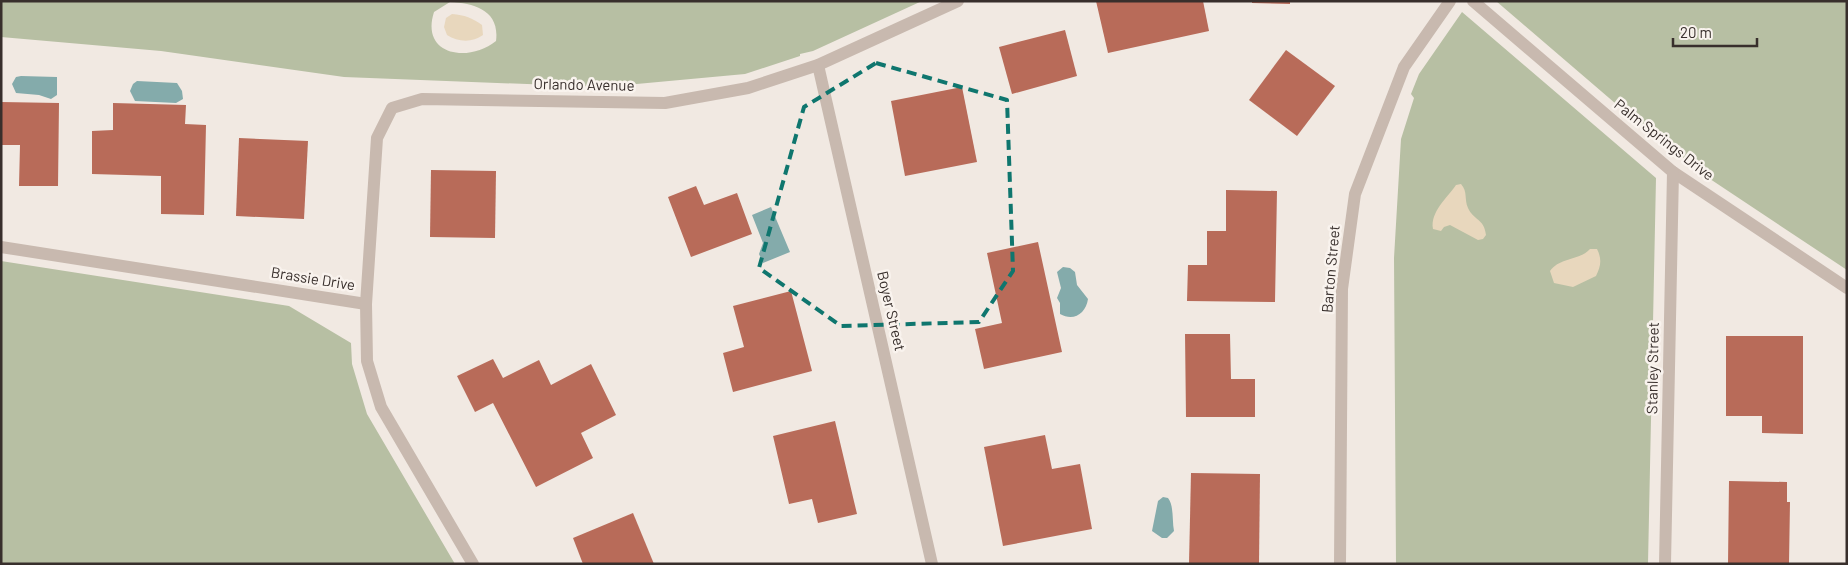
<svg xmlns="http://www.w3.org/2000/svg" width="1848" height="565" font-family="Barlow,sans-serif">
<rect width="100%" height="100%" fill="#f1e9e2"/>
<!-- green -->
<g fill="#b7bfa3" fill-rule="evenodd">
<path d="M 1,1 L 922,1 L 813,51 L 800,54 L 800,56 L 745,74 L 604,87 L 344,77 L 161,51 L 1,37 ZM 450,2 C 475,3 500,11 496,41 C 469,63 420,56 434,12 Z"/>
<path d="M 1496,1 L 1847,1 L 1847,270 L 1689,165 L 1689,158 L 1679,158 Z"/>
<path d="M 1462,12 L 1656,178 L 1648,564 L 1396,564 L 1394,258 L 1401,139 L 1414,98 L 1411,94 L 1419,74 Z"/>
<path d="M 1,261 L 289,306 L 351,343 L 352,364 L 367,414 L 455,564 L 1,564 Z"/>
</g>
<!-- sand -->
<g fill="#e8d7bd">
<path d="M 452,14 C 465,15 472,18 482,25 L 483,35 C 472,43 458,42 447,35 L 444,27 L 446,18 Z"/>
<path d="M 1461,184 C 1468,192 1464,199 1468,208 C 1474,221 1484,218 1486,235 L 1483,239 L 1478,240 L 1450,225 L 1444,227 L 1441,231 L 1433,229 C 1430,212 1447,198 1456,185 Z"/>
<path d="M 1590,249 L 1597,249 C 1602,259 1601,266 1596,276 L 1573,287 L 1554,283 L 1550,271 C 1560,257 1579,261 1590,249 Z"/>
</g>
<!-- water -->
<g fill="#84abab">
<path d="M 21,76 L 57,77 L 57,95 L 51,99 L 39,95 L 16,93 L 12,84 L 16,77 Z"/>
<path d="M 137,81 L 177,83 L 182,91 L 183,99 L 176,103 L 135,101 L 130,91 L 133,84 Z"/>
<path d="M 771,207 L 790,252 L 763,263 L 759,254 L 763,243 L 752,215 Z"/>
<path d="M 1063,267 L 1070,268 L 1075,272 L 1077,285 L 1088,299 C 1086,313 1074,322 1060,314 L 1060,303 L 1057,298 L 1061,288 L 1057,272 Z"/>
<path d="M 1163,497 L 1168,498 C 1174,505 1172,521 1174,531 L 1167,538 L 1162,538 L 1152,531 L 1158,501 Z"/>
</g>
<!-- building -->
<g fill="#b86b59">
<path d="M 1096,1 L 1203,1 L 1209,31 L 1108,53 Z"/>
<path d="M 1252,1 L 1290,1 L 1290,4 L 1252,3 Z"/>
<path d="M 1065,30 L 1077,76 L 1012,94 L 999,47 Z"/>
<path d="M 1286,50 L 1335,86 L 1297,136 L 1249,100 Z"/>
<path d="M 962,87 L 977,162 L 905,176 L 891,101 Z"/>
<path d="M 1,102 L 59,103 L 58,186 L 19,186 L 20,145 L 1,145 Z"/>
<path d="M 113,103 L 186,105 L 185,124 L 206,125 L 204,215 L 161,214 L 161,176 L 92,174 L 92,131 L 113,130 Z"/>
<path d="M 239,138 L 308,141 L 304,219 L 236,216 Z"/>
<path d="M 431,170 L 496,171 L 495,238 L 430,237 Z"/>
<path d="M 696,186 L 704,205 L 737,193 L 752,234 L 691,257 L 668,197 Z"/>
<path d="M 1226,190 L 1277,191 L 1275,302 L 1187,301 L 1188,265 L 1207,265 L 1207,231 L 1226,231 Z"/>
<path d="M 1038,242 L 1062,352 L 984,369 L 975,329 L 1002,323 L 987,253 Z"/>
<path d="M 791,291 L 812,371 L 733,392 L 723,353 L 744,347 L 733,306 Z"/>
<path d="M 1185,334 L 1230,334 L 1231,379 L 1255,379 L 1255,417 L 1186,417 Z"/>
<path d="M 1726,336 L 1803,336 L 1803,434 L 1762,433 L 1762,416 L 1726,416 Z"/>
<path d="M 493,359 L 503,378 L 539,360 L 551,385 L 591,364 L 616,415 L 581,433 L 593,458 L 536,487 L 493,403 L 475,412 L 457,376 Z"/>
<path d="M 835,421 L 857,514 L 818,523 L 812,499 L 789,504 L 773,436 Z"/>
<path d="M 1045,435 L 1052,469 L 1080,464 L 1092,529 L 1003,546 L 984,447 Z"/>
<path d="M 1191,473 L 1260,474 L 1259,564 L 1189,564 Z"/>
<path d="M 1729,481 L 1787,482 L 1787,502 L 1790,502 L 1789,564 L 1728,564 Z"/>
<path d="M 633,513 L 654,564 L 583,564 L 573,538 Z"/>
</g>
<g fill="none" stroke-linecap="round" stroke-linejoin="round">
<!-- minor -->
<g stroke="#c8b9af" stroke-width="12">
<path d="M 1473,1 L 1673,172 L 1847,288"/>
<path d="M 818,65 L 932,564"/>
<path d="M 1,247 L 366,304"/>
<path d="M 473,564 L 381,407 L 367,361 L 366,304 L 377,138 L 392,108 L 422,99 L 665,103 L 748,88 L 818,65 L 958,1"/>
<path d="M 1340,564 L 1342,289 L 1355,194 L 1404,67 L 1450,1"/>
<path d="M 1665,564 L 1673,172"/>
</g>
</g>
<!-- marked area -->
<path fill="none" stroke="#0f766e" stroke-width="4" stroke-dasharray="10 6" stroke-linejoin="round" d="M 876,63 L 1007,100 L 1013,271 L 979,322 L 841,326 L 759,268 L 804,107 Z"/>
<g text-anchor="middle" stroke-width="5" stroke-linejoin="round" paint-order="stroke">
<!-- street labels -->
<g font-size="15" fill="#382f2c" stroke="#f9f3ee">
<text transform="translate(584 85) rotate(1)" y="5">Orlando Avenue</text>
<text transform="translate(1664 140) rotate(38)" y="5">Palm Springs Drive</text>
<text transform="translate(1331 269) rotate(-85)" y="5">Barton Street</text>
<text transform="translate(313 279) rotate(9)" y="5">Brassie Drive</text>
<text transform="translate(891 311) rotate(77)" y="5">Boyer Street</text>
<text transform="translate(1653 368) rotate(-89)" y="5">Stanley Street</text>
</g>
</g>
<!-- border -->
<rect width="1848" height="565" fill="none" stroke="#382f2c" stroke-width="5"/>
<!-- scale -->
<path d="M1673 38v8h84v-8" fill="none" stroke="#382f2c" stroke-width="2.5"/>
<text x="1680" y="38" font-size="15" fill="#382f2c" stroke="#f9f3ee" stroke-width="4" paint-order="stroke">20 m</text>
</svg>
